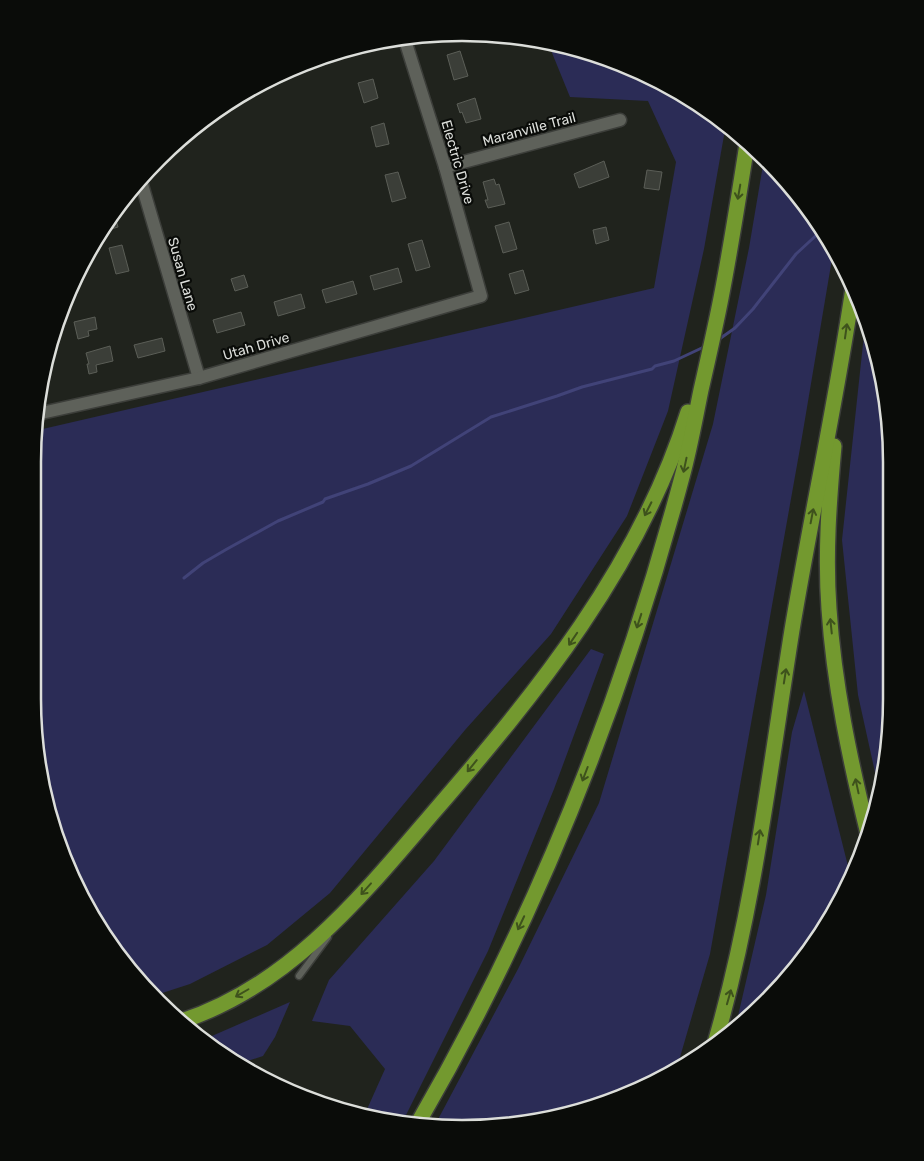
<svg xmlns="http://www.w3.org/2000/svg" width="924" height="1161" font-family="Rubik,sans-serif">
<rect width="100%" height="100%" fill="#20231d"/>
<!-- green -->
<g fill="#2b2c56">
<path d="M 548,43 L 573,47 L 652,77 L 726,124 L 704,249 L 668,411 L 627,516 L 551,634 L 465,730 L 330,893 L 267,945 L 190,984 L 153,996 L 90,913 L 47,810 L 33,699 L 34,431 L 654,288 L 676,162 L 648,101 L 570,97 Z"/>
<path d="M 764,159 L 785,179 L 834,247 L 802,437 L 710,954 L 676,1071 L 573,1114 L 462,1128 L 435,1125 L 518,969 L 599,803 L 713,424 L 749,248 Z"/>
<path d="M 867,320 L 891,434 L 891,493 L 883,597 L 891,639 L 891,699 L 883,783 L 880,795 L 858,695 L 842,540 L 863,344 Z"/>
<path d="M 591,649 L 604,654 L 554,789 L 488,951 L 403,1121 L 364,1116 L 385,1069 L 350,1026 L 312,1021 L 329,980 L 434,861 Z"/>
<path d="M 804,691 L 851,878 L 819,938 L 745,1022 L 735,1029 L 766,895 L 792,732 Z"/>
<path d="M 290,1002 L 275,1037 L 263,1056 L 238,1064 L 205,1039 Z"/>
</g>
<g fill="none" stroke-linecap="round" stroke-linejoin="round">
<!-- stream -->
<g stroke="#414378" stroke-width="3">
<path d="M 718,340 L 735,328 L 753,309 L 796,254 L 822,230"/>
<path d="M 184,578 L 203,563 L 227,549 L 278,521 L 323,502 L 325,499 L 368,484 L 411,466 L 491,417 L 557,396 L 582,387 L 652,369 L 655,366 L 674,361 L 706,346"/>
</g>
</g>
<!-- building -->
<g fill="#3b3e38" stroke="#5b5e57">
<path d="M 460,51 L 468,76 L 454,80 L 447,55 Z"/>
<path d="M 373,79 L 378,98 L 364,103 L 358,83 Z"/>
<path d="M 475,98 L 481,119 L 466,123 L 462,112 L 460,113 L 457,104 Z"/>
<path d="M 384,123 L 389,144 L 376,147 L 371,127 Z"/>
<path d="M 604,161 L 609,177 L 579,188 L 574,174 Z"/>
<path d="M 647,170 L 662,172 L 659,190 L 644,188 Z"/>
<path d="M 398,172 L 406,198 L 392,202 L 385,175 Z"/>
<path d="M 494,179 L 496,185 L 499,184 L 505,204 L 488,208 L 485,200 L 488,200 L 483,182 Z"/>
<path d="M 114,214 L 118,227 L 101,232 L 104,227 Z"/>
<path d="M 509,222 L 517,249 L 503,253 L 495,226 Z"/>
<path d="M 606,227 L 609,240 L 596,244 L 593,230 Z"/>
<path d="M 422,240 L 430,267 L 416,271 L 408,244 Z"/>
<path d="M 122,245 L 129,271 L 116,274 L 109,248 Z"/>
<path d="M 398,268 L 402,282 L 374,290 L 370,276 Z"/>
<path d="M 523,270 L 529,290 L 515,294 L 509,274 Z"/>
<path d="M 244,275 L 248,287 L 235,291 L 231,279 Z"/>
<path d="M 353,281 L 357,294 L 326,303 L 322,290 Z"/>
<path d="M 301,294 L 305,308 L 278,316 L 274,302 Z"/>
<path d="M 241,312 L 245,325 L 217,333 L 213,320 Z"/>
<path d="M 95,317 L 97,329 L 88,331 L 89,336 L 78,339 L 74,322 Z"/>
<path d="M 162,338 L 165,351 L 138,358 L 134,345 Z"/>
<path d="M 110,346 L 113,361 L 96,365 L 97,372 L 89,374 L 87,364 L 89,364 L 86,353 Z"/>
</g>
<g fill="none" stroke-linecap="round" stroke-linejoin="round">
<!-- lane casing -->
<g stroke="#3c3e3a" stroke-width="9">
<path id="lane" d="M 299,976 L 328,937"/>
</g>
<!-- street casing -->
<g stroke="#3c3e3a" stroke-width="15">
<g id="street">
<path d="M 445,167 L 620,120"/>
<path d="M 140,178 L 199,378"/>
<path d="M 37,414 L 199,378 L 481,296 L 445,167 L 404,37"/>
</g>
</g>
<!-- highway casing -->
<g stroke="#3c3e3a" stroke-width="18">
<g id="highway">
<path d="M 834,446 C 829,501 825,555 829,609 C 834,685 850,760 868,834"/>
<path d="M 182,1021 C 289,986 362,896 432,814 C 536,694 640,566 688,412"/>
<path d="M 715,1043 C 754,909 770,768 792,630 C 811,516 836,403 853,288"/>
<path d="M 418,1123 C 535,921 622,702 682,477 C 690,448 695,419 701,390 C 708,359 715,329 721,298 C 731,247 739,195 747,144"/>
</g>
</g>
<!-- lane -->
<use href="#lane" stroke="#5e615a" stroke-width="6"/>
<!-- street -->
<use href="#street" stroke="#5e615a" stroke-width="12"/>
<!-- highway -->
<use href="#highway" stroke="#73992f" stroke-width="15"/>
</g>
<!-- one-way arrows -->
<defs><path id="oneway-shaft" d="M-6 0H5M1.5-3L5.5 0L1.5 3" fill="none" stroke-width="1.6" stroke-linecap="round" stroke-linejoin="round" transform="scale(1.25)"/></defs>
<g stroke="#3e521c">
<use href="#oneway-shaft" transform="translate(739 192) rotate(100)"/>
<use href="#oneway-shaft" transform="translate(846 331) rotate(-82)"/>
<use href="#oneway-shaft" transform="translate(685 465) rotate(102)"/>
<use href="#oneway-shaft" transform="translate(648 509) rotate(117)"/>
<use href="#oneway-shaft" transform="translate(812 516) rotate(-79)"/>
<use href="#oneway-shaft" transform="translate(639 621) rotate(108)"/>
<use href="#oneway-shaft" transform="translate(831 626) rotate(-96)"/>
<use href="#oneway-shaft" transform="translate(573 639) rotate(124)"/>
<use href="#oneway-shaft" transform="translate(785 676) rotate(-81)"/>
<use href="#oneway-shaft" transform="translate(472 766) rotate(129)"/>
<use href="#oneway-shaft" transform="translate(585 774) rotate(111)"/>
<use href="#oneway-shaft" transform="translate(857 786) rotate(-102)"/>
<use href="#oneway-shaft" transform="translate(759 837) rotate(-81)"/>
<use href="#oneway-shaft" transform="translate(366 889) rotate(132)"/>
<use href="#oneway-shaft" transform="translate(521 923) rotate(115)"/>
<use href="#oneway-shaft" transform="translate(242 993) rotate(150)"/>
<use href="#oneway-shaft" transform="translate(729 997) rotate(-74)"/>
</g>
<g text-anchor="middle" stroke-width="4.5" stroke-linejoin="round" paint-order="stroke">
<!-- street labels -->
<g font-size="14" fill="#dcdeda" stroke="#0a0c09">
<text transform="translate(529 129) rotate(-15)" y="5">Maranville Trail</text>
<text transform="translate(458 162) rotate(74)" y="5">Electric Drive</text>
<text transform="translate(183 274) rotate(74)" y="5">Susan Lane</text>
<text transform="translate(256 346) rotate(-16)" y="5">Utah Drive</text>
</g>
</g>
<!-- crop -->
<path d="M0 0H924V1161H0ZM462 41H462A421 421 0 0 1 883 462V699A421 421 0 0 1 462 1120H462A421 421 0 0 1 41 699V462A421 421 0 0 1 462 41Z" fill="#0a0c09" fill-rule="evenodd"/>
<path fill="none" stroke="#dcdeda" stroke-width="2.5" d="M462 41H462A421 421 0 0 1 883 462V699A421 421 0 0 1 462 1120H462A421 421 0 0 1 41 699V462A421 421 0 0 1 462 41Z"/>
</svg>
